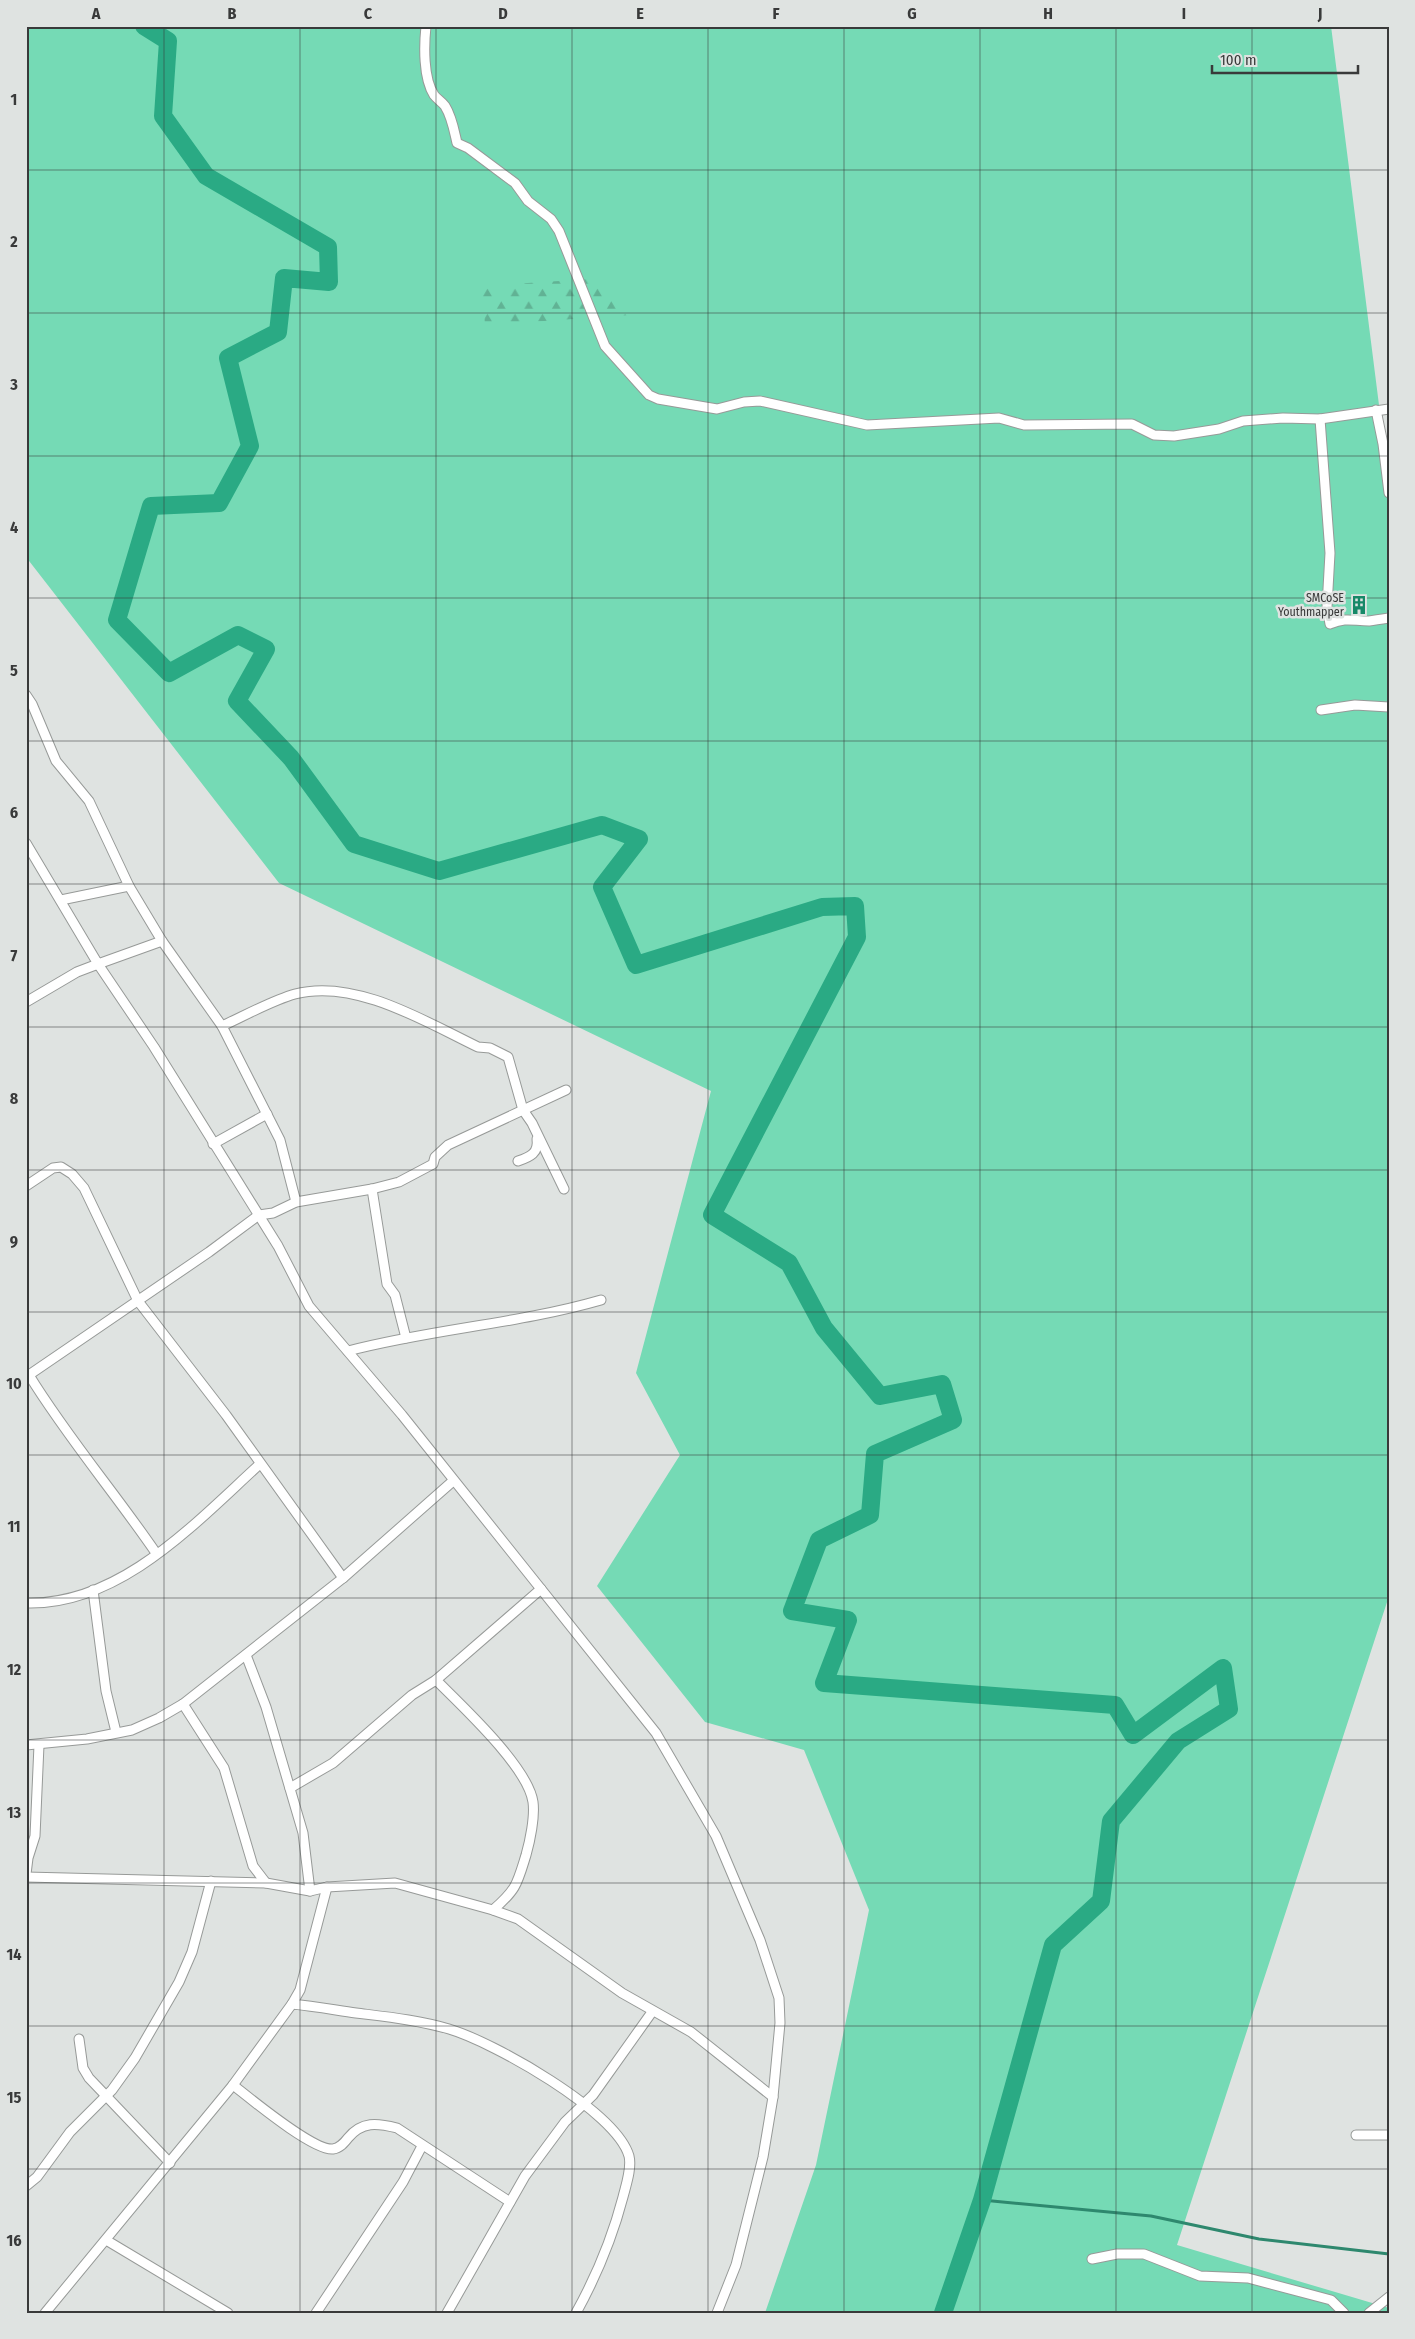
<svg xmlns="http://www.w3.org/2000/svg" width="1415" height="2339" font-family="'Fira Sans Condensed',sans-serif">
<defs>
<pattern id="forest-firs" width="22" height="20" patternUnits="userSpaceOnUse" patternTransform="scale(1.25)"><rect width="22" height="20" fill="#75dab5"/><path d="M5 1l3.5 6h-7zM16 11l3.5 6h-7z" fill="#61b294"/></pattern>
</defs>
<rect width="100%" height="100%" fill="#dfe3e1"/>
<!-- grass -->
<path fill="#75dab5" d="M 26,26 L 1331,26 L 1389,484 L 1389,1596 L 1177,2245 L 1389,2308 L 1389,2313 L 765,2313 L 816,2165 L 869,1910 L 804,1750 L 705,1722 L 597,1586 L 680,1455 L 636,1373 L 711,1091 L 279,883 L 26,557 Z"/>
<!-- forest -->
<path fill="url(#forest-firs)" d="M 591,279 L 631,315 L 485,325 L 482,286 Z"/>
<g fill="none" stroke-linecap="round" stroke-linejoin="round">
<!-- stream -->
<path stroke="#2e886e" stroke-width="3" d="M 982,2200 L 1151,2216 L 1259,2239 L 1389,2254"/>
<!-- river -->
<path stroke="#2aaa84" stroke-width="18" d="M 144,26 L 168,41 L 163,116 L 206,176 L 328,247 L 329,282 L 284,278 L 278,332 L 228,358 L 250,446 L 219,503 L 151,506 L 117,620 L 169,673 L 238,635 L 266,649 L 237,701 L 291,758 L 354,844 L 439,871 L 602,825 L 639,839 L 602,887 L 636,965 L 822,907 L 855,906 L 857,937 L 712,1215 L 789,1263 L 824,1328 L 880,1396 L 942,1384 L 953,1420 L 875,1454 L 870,1515 L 819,1540 L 792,1611 L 848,1620 L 824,1683 L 1115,1705 L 1133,1735 L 1223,1668 L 1229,1709 L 1178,1741 L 1111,1821 L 1101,1901 L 1053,1945 L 982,2200 L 943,2313"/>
<!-- minor casing -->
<g stroke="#979a98" stroke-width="11">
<g id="minor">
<path d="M 426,26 C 424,45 423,78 434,95 C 437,99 442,102 445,106 C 452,117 454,130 457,143 L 468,148 L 515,183 L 528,201 L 551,219 L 559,231 L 605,346 L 649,395 L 658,399 L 717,409 L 744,402 L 760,401 L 867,425 L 999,418 L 1024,425 L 1132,424 L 1154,435 L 1174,436 L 1219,429 L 1243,421 L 1283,418 L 1320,419 L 1389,409"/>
<path d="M 1376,410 L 1383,444 L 1389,493"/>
<path d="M 1320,419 L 1330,553 L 1327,607 L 1330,624 C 1346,617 1353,621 1369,621 C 1375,620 1382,619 1389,618"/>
<path d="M 26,695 L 32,704 L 56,761 L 89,801 L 129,886 L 162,941 L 222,1026 L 280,1140 L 296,1202"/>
<path d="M 1321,710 L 1355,705 L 1389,707"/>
<path d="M 26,843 L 98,964 L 162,941"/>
<path d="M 61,900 L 129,886"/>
<path d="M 26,1002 L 77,972 L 98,964 L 154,1047 L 278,1246 L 309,1306 L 402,1415 L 656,1733 L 716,1836 L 760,1940 L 779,1998 L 780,2023 L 773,2097 L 763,2157 L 736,2265 L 717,2313"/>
<path d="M 222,1026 C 244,1016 273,1000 295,994 C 355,978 426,1022 478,1047 L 490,1048 L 508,1057 L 523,1110 L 532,1123 L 564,1189"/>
<path d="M 213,1144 L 267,1114"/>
<path d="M 518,1161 C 530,1157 539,1153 537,1139"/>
<path d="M 26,1186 L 53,1168 L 61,1167 L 72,1174 L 84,1188 L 138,1301 L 226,1415 L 343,1578"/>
<path d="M 372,1189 L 387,1284 L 395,1295 L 406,1338"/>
<path d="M 348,1351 C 431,1329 518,1324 601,1300"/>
<path d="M 29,1375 C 67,1437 115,1493 156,1553"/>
<path d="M 26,1377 L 209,1252 L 259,1215 L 273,1213 L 296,1202 L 372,1189 L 399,1182 L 433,1164 L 435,1157 L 448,1145 L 566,1090"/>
<path d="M 93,1590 L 106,1691 L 116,1732"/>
<path d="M 26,1603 C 120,1606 196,1522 260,1464"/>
<path d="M 246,1655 L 266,1707 L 303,1833 L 310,1891"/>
<path d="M 436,1680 C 462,1706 528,1767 533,1802 C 535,1817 530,1841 526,1855 C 517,1884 517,1889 493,1910"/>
<path d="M 183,1704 L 224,1768 L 253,1866 L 266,1883"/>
<path d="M 26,1745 L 87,1739 L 132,1730 L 159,1718 L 183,1704 L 343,1578 L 453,1481"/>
<path d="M 290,1788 L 333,1763 L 412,1695 L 436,1680 L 541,1589"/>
<path d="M 26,1874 L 28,1858 L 35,1836 L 39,1745"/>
<path d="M 26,1877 L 266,1883 L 310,1891 L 327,1887 L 395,1883 L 493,1910 L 518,1919 L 622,1993 L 691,2032 L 773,2097"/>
<path d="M 292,2004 C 314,2006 335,2010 356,2013 C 388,2017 418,2020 449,2029 C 493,2042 616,2111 629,2156 C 632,2168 626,2185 623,2197 C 612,2239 597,2275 576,2313"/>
<path d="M 79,2039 L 83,2068 L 89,2078 L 170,2163"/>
<path d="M 233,2085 C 251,2099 313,2151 333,2149 C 340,2148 344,2143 348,2138 C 362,2121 377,2123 397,2128 L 510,2202"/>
<path d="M 1356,2135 L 1389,2135"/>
<path d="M 26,2186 L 37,2177 L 70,2132 L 112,2090 L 135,2058 L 179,1982 L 192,1952 L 211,1881"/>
<path d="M 106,2240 L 228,2313"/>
<path d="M 1092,2259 L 1117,2254 L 1144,2254 L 1200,2276 L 1248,2278 L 1331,2300 L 1344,2313"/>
<path d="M 45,2313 L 233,2085 L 292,2004 L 300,1990 L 327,1887"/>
<path d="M 316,2313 L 403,2182 L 422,2146"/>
<path d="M 447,2313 L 525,2176 L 565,2122 L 593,2095 L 652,2012"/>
<path d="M 1369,2313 L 1389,2297"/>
</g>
</g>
<!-- minor -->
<use href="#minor" stroke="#fff" stroke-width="9"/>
</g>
<!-- grid -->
<path fill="none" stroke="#393a3a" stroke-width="1" stroke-opacity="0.55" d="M 164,26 L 164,2313M 300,26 L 300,2313M 436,26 L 436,2313M 572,26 L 572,2313M 708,26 L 708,2313M 844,26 L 844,2313M 980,26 L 980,2313M 1116,26 L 1116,2313M 1252,26 L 1252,2313M 26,170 L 1389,170M 26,313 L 1389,313M 26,456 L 1389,456M 26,598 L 1389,598M 26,741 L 1389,741M 26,884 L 1389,884M 26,1027 L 1389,1027M 26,1170 L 1389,1170M 26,1312 L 1389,1312M 26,1455 L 1389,1455M 26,1598 L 1389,1598M 26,1740 L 1389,1740M 26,1883 L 1389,1883M 26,2026 L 1389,2026M 26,2169 L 1389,2169"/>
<!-- icons -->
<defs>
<g id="building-bare" transform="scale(1.5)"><path d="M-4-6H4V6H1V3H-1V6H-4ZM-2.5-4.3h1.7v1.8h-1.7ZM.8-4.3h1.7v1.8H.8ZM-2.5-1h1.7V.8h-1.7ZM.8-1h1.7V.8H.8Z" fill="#178868" stroke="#dfe3e1" stroke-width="2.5" paint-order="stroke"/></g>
</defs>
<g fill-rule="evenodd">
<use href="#building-bare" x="1359" y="605"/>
</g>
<g text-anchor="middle" stroke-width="5" stroke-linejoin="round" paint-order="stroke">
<!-- poi labels -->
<g font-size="12" fill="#393a3a" stroke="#dfe3e1" text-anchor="end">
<text x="1344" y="602">SMCoSE<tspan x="1344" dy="14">Youthmapper</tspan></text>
</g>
</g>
<!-- border -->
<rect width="1415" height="2339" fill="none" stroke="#dfe3e1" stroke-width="55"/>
<!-- scale -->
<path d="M1212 65v8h146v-8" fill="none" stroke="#393a3a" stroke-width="2.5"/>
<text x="1220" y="65" font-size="15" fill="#393a3a" stroke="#dfe3e1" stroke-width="4" paint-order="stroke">100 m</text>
<rect x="28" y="28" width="1360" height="2284" fill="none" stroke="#393a3a" stroke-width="2"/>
<g font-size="16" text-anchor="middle" font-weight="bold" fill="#393a3a">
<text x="96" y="19">A</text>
<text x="232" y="19">B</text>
<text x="368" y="19">C</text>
<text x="503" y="19">D</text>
<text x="640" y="19">E</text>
<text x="776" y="19">F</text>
<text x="912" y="19">G</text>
<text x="1048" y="19">H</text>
<text x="1184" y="19">I</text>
<text x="1320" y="19">J</text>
<text x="14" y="105">1</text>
<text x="14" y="247">2</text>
<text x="14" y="390">3</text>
<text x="14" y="533">4</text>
<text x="14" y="676">5</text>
<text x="14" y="818">6</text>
<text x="14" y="961">7</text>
<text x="14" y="1104">8</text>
<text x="14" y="1247">9</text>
<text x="14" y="1389">10</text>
<text x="14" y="1532">11</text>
<text x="14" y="1675">12</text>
<text x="14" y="1818">13</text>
<text x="14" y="1960">14</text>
<text x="14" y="2103">15</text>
<text x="14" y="2246">16</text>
</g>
</svg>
